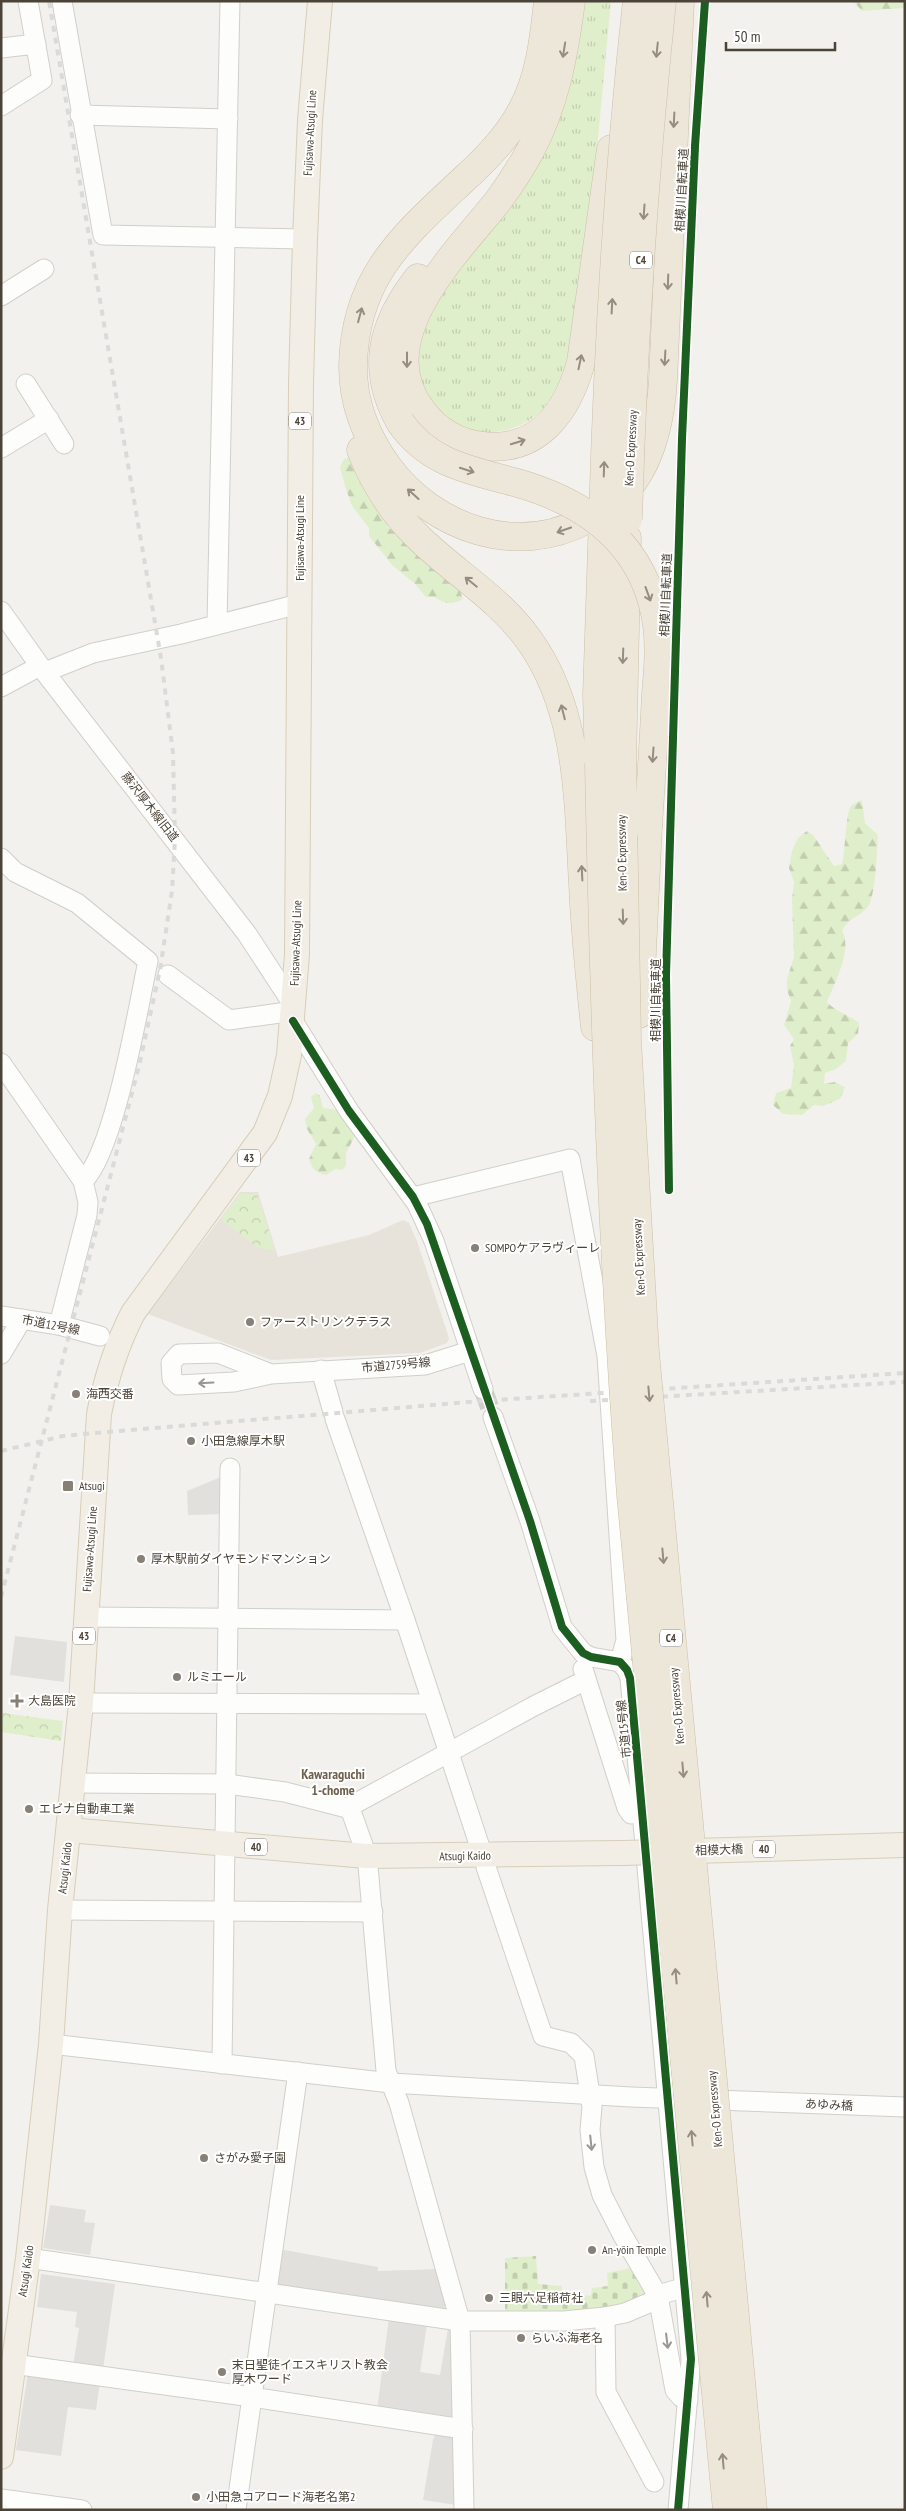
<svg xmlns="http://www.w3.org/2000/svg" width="906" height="2511" font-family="'PT Sans Narrow','Noto Sans JP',sans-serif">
<defs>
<pattern id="grass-tufts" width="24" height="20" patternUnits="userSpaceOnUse" patternTransform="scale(1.25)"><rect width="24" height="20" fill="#e0efcb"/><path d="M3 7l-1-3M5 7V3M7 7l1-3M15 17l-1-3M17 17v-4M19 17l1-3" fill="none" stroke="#c2ceaf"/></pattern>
<pattern id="forest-firs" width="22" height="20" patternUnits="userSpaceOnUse" patternTransform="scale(1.25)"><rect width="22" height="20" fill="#e0efcb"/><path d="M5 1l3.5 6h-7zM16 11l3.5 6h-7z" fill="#c2ceaf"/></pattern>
<pattern id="cemetery-stones" width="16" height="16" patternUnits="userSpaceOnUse" patternTransform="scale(1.25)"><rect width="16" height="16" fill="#e0efcb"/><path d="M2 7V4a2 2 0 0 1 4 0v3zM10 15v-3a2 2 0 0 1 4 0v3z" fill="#c2ceaf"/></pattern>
<pattern id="park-crowns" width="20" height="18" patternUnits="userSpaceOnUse" patternTransform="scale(1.25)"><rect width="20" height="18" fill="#e0efcb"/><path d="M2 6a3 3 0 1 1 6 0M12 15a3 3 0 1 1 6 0" fill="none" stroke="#c2ceaf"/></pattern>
</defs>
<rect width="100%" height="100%" fill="#f3f1ed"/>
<!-- residential -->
<path fill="#e7e3da" d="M 240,1192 L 258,1192 L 278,1257 L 369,1235 L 403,1220 L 409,1223 L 417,1241 L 449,1338 L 447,1343 L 420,1353 L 271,1360 L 148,1314 Z"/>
<!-- grass -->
<path fill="url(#grass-tufts)" d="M 584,1 L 611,1 L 596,160 L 570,357 C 564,379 554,402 534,417 C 484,454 416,419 416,357 C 417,298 469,265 492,217 C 526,147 553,73 584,1 Z"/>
<!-- forest -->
<g fill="url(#forest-firs)">
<path d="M 853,1 L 905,1 L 905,8 L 862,11 Z"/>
<path d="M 350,457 C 360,481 372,503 389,524 L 387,526 L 460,591 L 463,599 C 453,605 443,604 435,597 L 426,597 L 414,583 L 393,566 L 369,536 L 369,528 L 352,506 L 345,486 L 340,467 L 344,459 Z"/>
<path d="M 862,800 L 865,823 L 878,835 C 877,852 876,890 869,905 C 863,916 847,918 842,931 C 853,948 834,985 827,1002 C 836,1012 848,1014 859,1023 L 858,1034 L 848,1043 L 846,1061 L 836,1069 L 825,1073 L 824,1084 L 835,1082 L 845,1087 L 840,1099 L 823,1106 L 814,1105 L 802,1115 L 783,1114 L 773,1105 L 776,1093 L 791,1088 L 794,1065 L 790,1046 L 794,1039 L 784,1025 L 791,1001 L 787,990 L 787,979 L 794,957 L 792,900 L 794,882 L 789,868 L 792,851 L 798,838 L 807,831 L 813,835 L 834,866 L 842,864 C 845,853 846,811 851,806 C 854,803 859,802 862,800 Z"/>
<path d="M 316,1093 L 320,1096 L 323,1108 L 340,1110 L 353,1125 L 355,1136 L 346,1153 L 346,1166 L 342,1170 L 335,1169 L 326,1175 C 316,1173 312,1169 309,1159 L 316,1144 L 307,1129 L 305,1119 L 314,1108 L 311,1097 Z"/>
</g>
<!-- cemetery -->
<path fill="url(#cemetery-stones)" d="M 536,2256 L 538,2284 L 562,2286 L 562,2292 L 591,2296 L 592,2288 L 608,2286 L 607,2273 L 636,2267 L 651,2294 L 622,2309 L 505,2316 L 505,2258 Z"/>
<!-- park -->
<g fill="url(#park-crowns)">
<path d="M 240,1194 L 257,1194 L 275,1250 L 258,1248 L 221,1219 Z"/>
<path d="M 3,1713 L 63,1721 L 61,1741 L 1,1732 Z"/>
</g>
<!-- parking -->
<g fill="#e2e0dc">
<path d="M 221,1477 L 226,1514 L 188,1515 L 187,1491 Z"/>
<path d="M 15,1636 L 67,1642 L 64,1682 L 10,1675 Z"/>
<path d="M 50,2205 L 86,2210 L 84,2222 L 95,2223 L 90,2255 L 43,2248 Z"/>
<path d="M 279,2249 L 378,2267 L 378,2271 L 440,2269 L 446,2301 L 444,2310 L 276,2287 Z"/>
<path d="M 41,2274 L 115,2284 L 103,2370 L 73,2366 L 79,2328 L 75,2327 L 77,2312 L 37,2307 Z"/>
<path d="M 389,2318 L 427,2324 L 420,2372 L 440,2375 L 448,2328 L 451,2329 L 454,2417 L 392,2408 L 391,2412 L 377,2410 Z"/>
<path d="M 28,2372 L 100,2382 L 96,2410 L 68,2407 L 61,2456 L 16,2450 Z"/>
<path d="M 437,2429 L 452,2435 L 456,2505 L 423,2500 L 433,2440 Z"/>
</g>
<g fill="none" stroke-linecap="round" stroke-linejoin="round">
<!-- minor-tunnel -->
<path stroke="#d1cec9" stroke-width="19" stroke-dasharray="19 9" stroke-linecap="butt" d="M 483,1389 L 493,1417"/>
<!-- minor casing -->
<g stroke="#d1cfca" stroke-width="21">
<g id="minor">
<path d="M 62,1 L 103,235 L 305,239"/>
<path d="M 1,48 L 36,44"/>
<path d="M 1,106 L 42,80 L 28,1"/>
<path d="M 80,115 L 228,119"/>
<path d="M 1,296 L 44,269"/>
<path d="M 26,384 L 64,444"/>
<path d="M 1,448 L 49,419"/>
<path d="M 1,611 L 40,666 L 247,934 L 294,1006"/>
<path d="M 217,624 L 230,1"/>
<path d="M 45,672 L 93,653 L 181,634 L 299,604"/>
<path d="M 1,687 L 40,666"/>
<path d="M 1,858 L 15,872 L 77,903 L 148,961 C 138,1008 114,1153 83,1181"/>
<path d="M 168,975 L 229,1020 L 294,1011"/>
<path d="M 293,1021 L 349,1111 L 417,1204 L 434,1241 L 483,1389"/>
<path d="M 1,1063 L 83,1181 L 88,1202 L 87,1215 L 59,1325"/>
<path d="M 413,1197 L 570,1159 L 607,1356 L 626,1640 L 620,1662"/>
<path d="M 1,1316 L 59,1325 L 100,1336"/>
<path d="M 1,1354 L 22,1319"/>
<path d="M 321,1370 L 333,1412"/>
<path d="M 271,1374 L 218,1353 L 179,1354 L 171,1363 L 172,1379 L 178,1385 L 234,1382 L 271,1374 L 425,1365 L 470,1351"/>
<path d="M 493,1417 L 530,1521 L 562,1627 L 583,1653 L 591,1657 L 620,1662 L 627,1670 L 630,1678 L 691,2359 L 678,2510"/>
<path d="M 335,1419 L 405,1620 L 479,1844"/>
<path d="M 86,1617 L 405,1620"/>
<path d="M 583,1669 L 627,1808 L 631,1814"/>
<path d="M 81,1703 L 432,1704"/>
<path d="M 74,1783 L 227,1784 L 285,1792 L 347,1808 L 351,1811 L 363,1845 L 368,1866 L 386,2071 L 399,2103 L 460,2321 L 464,2510"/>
<path d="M 347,1808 L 534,1706 L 586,1680"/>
<path d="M 486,1867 L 543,2036 L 571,2043 L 584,2056 L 592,2107 L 590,2130 L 594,2167 L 602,2195 L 622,2234 L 658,2296 L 675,2390 L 681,2397 L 688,2400"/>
<path d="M 60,1910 L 373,1912"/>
<path d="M 51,2044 L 391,2083 L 631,2097 L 905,2107"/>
<path d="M 222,2064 L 230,1468"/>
<path d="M 28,2258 L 460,2321 L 564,2321 L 605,2317 L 625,2313 L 651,2302 L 665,2293 L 686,2287"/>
<path d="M 605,2317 L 606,2392 L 654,2482"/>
<path d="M 13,2364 L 252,2397 L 463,2429"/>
<path d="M 1,2499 L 82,2510"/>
<path d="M 236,2510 L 298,2072"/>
</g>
</g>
<!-- major casing -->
<g stroke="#d7ceb9" stroke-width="26">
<g id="major">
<path d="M 69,1830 L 366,1856 L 623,1853"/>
<path d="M 1,2457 L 28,2258 L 51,2044 L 60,1910 L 81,1703 L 99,1414 C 106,1378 116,1346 133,1313 L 265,1133 L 280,1096 L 289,1055 L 297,954 L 301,383 L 305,239 L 310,120 L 320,1"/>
</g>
</g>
<!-- highway casing -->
<g stroke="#cdbfa6" stroke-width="29">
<g id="highway">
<path d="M 548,1 C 544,38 540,77 522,110 C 508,137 485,160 462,181 C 402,237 354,278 353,367 C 353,403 367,438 388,467 C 434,529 516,557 586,520 C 606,510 626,494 638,474 C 655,446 661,413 663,380 L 680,1"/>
<path d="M 571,1 C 564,55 555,105 529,153 C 520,169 509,186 498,201 C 456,254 367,338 422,411 C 437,431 457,443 482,446 C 539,453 568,410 581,362 L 611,149"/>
<path d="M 400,422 C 370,369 382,324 418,278"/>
<path d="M 361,450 C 374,483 393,513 419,538 C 455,573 500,599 529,640 C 580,711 578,801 583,884 C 585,932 590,980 595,1027"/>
<path d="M 599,763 L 597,695 L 603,517"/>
<path d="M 622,763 L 627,538"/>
<path d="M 639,1014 L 648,826"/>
</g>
</g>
<!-- minor -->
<use href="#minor" stroke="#fdfdfc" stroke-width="19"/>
<!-- major -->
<use href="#major" stroke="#f2eee5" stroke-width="24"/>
<!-- highway -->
<use href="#highway" stroke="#ede7da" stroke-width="28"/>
<!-- rail -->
<g stroke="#dadad9" stroke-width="4" stroke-dasharray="6 6" stroke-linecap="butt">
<path d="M 590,1401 L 905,1382"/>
<path d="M 1,1451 L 63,1436 L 95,1433 L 481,1401 L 905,1373"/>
<path d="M 1,1597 L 139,1066 L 160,970 L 172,891 L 175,839 L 173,753 L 161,658 L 49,1"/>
</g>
<!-- major-bridge casing -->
<g stroke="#d7ceb9" stroke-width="26" stroke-linecap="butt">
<path id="major-bridge" d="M 623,1853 L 905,1845"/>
</g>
<!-- highway-bridge casing -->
<g stroke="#cdbfa6" stroke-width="29" stroke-linecap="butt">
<g id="highway-bridge">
<path d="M 400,422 C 428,463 469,470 514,482 C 587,502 646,545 657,625 C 660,648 658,671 656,694 C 654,738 651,782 648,826"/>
<path d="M 603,517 C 608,345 618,173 637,1"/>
<path d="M 628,519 C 633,347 644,173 662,1"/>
<path d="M 599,763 C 604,1007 612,1251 631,1495 L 727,2510"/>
<path d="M 622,763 L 627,1040 L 645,1352 L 753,2510"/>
</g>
</g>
<!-- major-bridge -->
<use href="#major-bridge" stroke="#f2eee5" stroke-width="24"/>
<!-- highway-bridge -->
<use href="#highway-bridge" stroke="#ede7da" stroke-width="28"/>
<!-- cycleway casing -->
<g stroke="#fff" stroke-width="11">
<g id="cycleway">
<path d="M 293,1021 L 349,1111 L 413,1197 L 427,1224 L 530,1521 L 562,1627 L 583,1653 L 591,1657 L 620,1662 L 627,1670 L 630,1678 L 691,2359 L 678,2510"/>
<path d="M 669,1190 L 666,975 L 672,772 L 682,439 L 695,146 L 705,1"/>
</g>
</g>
<!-- cycleway -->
<use href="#cycleway" stroke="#1b5e20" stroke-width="8"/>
</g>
<!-- one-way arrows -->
<defs><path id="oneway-shaft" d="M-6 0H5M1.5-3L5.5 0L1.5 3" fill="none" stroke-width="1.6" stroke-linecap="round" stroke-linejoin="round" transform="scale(1.25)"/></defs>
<g stroke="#948d80">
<use href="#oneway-shaft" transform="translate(564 50) rotate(99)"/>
<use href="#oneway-shaft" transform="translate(657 50) rotate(96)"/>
<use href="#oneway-shaft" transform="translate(674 120) rotate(93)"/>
<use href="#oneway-shaft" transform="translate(644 212) rotate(94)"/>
<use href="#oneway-shaft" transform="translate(668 282) rotate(92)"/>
<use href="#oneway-shaft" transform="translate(612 306) rotate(-87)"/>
<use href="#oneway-shaft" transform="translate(360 315) rotate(-75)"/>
<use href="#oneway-shaft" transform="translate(665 358) rotate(93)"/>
<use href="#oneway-shaft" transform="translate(407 360) rotate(90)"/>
<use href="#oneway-shaft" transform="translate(580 362) rotate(-78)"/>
<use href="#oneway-shaft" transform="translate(518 442) rotate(-17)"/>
<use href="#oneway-shaft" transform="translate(604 469) rotate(-88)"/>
<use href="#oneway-shaft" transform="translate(467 470) rotate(18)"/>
<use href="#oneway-shaft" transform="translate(413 494) rotate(-138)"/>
<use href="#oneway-shaft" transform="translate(564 530) rotate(161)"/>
<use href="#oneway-shaft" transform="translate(471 582) rotate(-141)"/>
<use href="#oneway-shaft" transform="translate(648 594) rotate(70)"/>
<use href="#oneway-shaft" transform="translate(623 656) rotate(92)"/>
<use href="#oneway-shaft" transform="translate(563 712) rotate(-104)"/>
<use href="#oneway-shaft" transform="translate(653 755) rotate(94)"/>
<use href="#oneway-shaft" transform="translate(582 873) rotate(-93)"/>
<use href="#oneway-shaft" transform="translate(623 917) rotate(88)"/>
<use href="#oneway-shaft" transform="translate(649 1394) rotate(85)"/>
<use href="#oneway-shaft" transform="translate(663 1556) rotate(85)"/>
<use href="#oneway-shaft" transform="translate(683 1770) rotate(85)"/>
<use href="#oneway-shaft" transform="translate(676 1976) rotate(-95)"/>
<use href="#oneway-shaft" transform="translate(692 2138) rotate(-95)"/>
<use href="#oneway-shaft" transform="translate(707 2299) rotate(-95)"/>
<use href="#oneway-shaft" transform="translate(723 2461) rotate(-95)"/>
</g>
<g stroke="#9b9790">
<use href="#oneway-shaft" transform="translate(206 1383) rotate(177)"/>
<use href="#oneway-shaft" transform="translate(591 2143) rotate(84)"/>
<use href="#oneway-shaft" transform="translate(667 2341) rotate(83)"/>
</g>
<!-- markers -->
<g fill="#868077" stroke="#fff" stroke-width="2">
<circle cx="475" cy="1248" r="5"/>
<circle cx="250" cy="1322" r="5"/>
<circle cx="76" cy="1394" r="5"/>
<circle cx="191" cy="1441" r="5"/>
<rect x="62" y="1480" width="12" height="12" rx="2.5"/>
<circle cx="141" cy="1559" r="5"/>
<circle cx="177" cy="1677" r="5"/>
<path d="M14.5 1693.5h5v5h5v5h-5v5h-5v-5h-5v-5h5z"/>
<circle cx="29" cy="1809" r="5"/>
<circle cx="204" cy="2158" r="5"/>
<circle cx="592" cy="2250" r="5"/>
<circle cx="489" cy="2298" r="5"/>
<circle cx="521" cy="2338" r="5"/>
<circle cx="222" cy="2372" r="5"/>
<circle cx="196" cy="2497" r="5"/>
</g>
<g text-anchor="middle" stroke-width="4" stroke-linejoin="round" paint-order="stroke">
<!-- shield labels -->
<g fill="#fff" stroke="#817b73" stroke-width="1">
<rect x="630" y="251.5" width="22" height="17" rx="4"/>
<rect x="289" y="412.5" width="22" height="17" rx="4"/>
<rect x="238" y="1149.5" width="22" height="17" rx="4"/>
<rect x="73" y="1627.5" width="22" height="17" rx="4"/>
<rect x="660" y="1629.5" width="22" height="17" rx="4"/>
<rect x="245" y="1838.5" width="22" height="17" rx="4"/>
<rect x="753" y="1840.5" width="22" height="17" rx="4"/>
</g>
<g font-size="11" font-weight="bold" fill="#4b4337">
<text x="641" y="264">C4</text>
<text x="300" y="425">43</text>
<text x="249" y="1162">43</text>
<text x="84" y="1640">43</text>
<text x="671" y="1642">C4</text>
<text x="256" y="1851">40</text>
<text x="764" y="1853">40</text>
</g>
<!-- street labels -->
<g font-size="12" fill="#4b4337" stroke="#fff">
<text transform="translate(310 133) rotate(-87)" y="4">Fujisawa-Atsugi Line</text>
<text transform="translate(682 190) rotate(-87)" y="4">相模川自転車道</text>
<text transform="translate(631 448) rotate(-87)" y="4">Ken-O Expressway</text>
<text transform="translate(300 538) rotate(-90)" y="4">Fujisawa-Atsugi Line</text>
<text transform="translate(666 595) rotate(-88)" y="4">相模川自転車道</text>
<text transform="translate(150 807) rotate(52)" y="4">藤沢厚木線旧道</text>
<text transform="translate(622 853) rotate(-91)" y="4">Ken-O Expressway</text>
<text transform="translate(296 943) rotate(-88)" y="4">Fujisawa-Atsugi Line</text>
<text transform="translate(656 1000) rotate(-90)" y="4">相模川自転車道</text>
<text transform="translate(639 1257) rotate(-93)" y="4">Ken-O Expressway</text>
<text transform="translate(51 1325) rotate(11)" y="4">市道12号線</text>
<text transform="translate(396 1365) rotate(-5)" y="4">市道2759号線</text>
<text transform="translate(90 1549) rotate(-86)" y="4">Fujisawa-Atsugi Line</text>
<text transform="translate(677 1706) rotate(-95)" y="4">Ken-O Expressway</text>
<text transform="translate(624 1729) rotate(-96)" y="4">市道15号線</text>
<text transform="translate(719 1850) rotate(-2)" y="4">相模大橋</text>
<text transform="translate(465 1856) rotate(-1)" y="4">Atsugi Kaido</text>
<text transform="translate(65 1868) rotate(-84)" y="4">Atsugi Kaido</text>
<text transform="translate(829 2105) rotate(3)" y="4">あゆみ橋</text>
<text transform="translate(715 2109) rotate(-95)" y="4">Ken-O Expressway</text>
<text transform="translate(26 2271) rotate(-82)" y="4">Atsugi Kaido</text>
</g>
<!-- poi labels -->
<g font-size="12" fill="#4b4337" stroke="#fff" text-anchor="start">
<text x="485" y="1252">SOMPOケアラヴィーレ</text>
<text x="260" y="1326">ファーストリンクテラス</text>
<text x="86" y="1398">海西交番</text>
<text x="201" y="1445">小田急線厚木駅</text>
<text x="79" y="1490">Atsugi</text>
<text x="151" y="1563">厚木駅前ダイヤモンドマンション</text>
<text x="187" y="1681">ルミエール</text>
<text x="28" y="1705">大島医院</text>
<text x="39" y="1813">エビナ自動車工業</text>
<text x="214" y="2162">さがみ愛子園</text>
<text x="602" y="2254">An-yōin Temple</text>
<text x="499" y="2302">三眼六足稲荷社</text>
<text x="531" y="2342">らいふ海老名</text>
<text x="232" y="2369">末日聖徒イエスキリスト教会<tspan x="232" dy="14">厚木ワード</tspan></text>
<text x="206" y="2501">小田急コアロード海老名第2</text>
</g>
<!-- neighbourhood labels -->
<g font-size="14" font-weight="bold" fill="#6f624d" stroke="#fff">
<text x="333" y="1779">Kawaraguchi<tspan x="333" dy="16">1-chome</tspan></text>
</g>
</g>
<!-- border -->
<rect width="906" height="2511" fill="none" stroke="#4b4337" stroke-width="5"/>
<!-- scale -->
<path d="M726 42v8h109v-8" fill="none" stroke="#4b4337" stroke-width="2.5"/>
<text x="734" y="42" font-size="15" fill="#4b4337" stroke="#ffffff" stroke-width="4" paint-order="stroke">50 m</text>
</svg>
